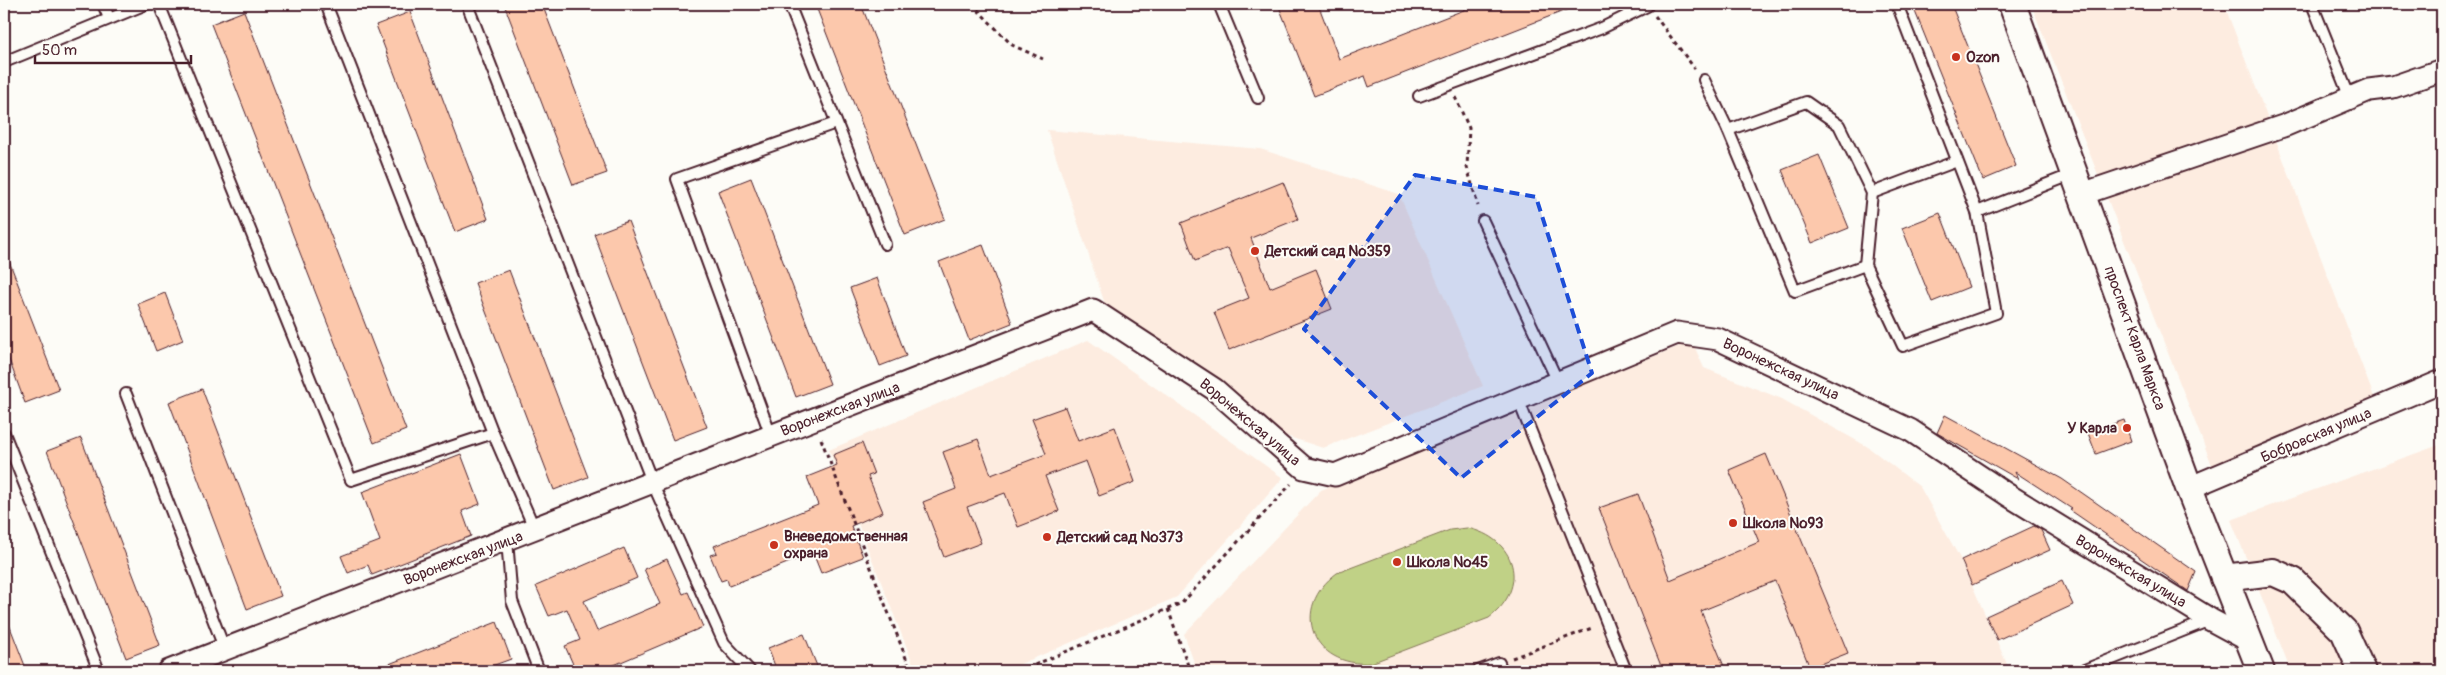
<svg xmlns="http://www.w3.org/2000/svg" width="2446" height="675" font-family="Pangolin,sans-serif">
<rect width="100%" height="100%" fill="#fdfcf7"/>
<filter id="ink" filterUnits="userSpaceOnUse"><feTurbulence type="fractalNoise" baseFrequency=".02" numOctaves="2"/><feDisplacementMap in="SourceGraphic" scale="10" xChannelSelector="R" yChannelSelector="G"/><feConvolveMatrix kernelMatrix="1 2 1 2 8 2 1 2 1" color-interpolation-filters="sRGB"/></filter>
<g filter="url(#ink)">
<!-- built -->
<g fill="#fdece0">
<path d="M 2031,4 L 2224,4 L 2374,397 L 2214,470 Z"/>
<path d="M 1047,130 L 1260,149 L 1399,194 L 1483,386 L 1323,448 L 1280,434 L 1106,307 Z"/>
<path d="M 1088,340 L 1283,478 L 1177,597 L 1004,671 L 916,671 L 829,450 Z"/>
<path d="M 1692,341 L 1704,368 L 1782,399 L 1868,447 L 1920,487 L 1961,560 L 2010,671 L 1197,671 L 1184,634 L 1321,490 Z"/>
<path d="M 2442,444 L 2442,671 L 2291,671 L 2231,520 Z"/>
</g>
<!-- green -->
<path fill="#c0d186" stroke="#857858" d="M 1467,528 C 1516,538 1530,587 1489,618 L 1371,663 C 1312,668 1289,608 1337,573 L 1450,530 Z"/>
<!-- building -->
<g fill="#fcc8ac" stroke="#4a1f2b">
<path d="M 504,4 L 542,4 L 607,173 L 573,185 Z"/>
<path d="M 815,4 L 861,4 L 945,219 L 905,235 Z"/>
<path d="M 1278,4 L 1318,4 L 1339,59 L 1479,4 L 1579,5 L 1369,87 L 1365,76 L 1314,96 Z"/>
<path d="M 1912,4 L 1951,4 L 2016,166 L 1983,180 Z"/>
<path d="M 244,11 L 406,430 L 374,443 L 211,24 Z"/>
<path d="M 410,12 L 488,219 L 455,232 L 376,25 Z"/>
<path d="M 1819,155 L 1849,228 L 1812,243 L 1782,170 Z"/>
<path d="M 751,178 L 830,384 L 796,397 L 718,191 Z"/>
<path d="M 1283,182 L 1298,219 L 1251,238 L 1270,288 L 1316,269 L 1332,309 L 1229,350 L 1214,312 L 1249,298 L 1228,248 L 1195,261 L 1181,223 Z"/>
<path d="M 1940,213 L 1969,287 L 1932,302 L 1902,228 Z"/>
<path d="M 628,221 L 707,427 L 673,440 L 594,234 Z"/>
<path d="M 983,245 L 1012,323 L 969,340 L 939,262 Z"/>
<path d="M 4,248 L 59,390 L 25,403 L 4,346 Z"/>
<path d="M 509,270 L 588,477 L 554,490 L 475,283 Z"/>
<path d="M 877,278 L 906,356 L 880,366 L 850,288 Z"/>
<path d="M 165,293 L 183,340 L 156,351 L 138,304 Z"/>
<path d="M 202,389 L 281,596 L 247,609 L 169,402 Z"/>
<path d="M 1065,407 L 1078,441 L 1115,427 L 1135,482 L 1099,496 L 1086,461 L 1045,476 L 1059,511 L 1018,527 L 1005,493 L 967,507 L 981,543 L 944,557 L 923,502 L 956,489 L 943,452 L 978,439 L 991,475 L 1046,454 L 1032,419 Z"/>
<path d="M 1945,415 L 2062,479 L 2196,572 L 2188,591 L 2070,510 L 2072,509 L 2015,472 L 2018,479 L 1937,433 Z"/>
<path d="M 2124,420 L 2131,441 L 2096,454 L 2088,433 Z"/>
<path d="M 81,438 L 160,645 L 126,658 L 47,451 Z"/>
<path d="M 862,443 L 874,474 L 868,476 L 883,512 L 851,526 L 863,557 L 821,573 L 813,553 L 729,586 L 727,579 L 721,581 L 710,555 L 717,553 L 714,546 L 818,505 L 807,477 L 837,465 L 833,455 Z"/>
<path d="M 461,454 L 480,504 L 462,511 L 471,536 L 372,575 L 368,565 L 348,573 L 341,556 L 380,541 L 362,492 Z"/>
<path d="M 1766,454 L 1848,653 L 1810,668 L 1775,581 L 1701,611 L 1726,671 L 1663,671 L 1599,508 L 1638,494 L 1670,580 L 1759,542 L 1729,470 Z"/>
<path d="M 2034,526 L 2041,530 L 2050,550 L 1972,585 L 1961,560 Z"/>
<path d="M 624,548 L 637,578 L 584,601 L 597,631 L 660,604 L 644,569 L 667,559 L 683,594 L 688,592 L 703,627 L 600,671 L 576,671 L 565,646 L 580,640 L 567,609 L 549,616 L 536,586 Z"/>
<path d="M 2062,581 L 2073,605 L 1997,640 L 1986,616 Z"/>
<path d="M 5,614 L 27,671 L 4,671 Z"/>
<path d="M 497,622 L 511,659 L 478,671 L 371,671 Z"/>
<path d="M 804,634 L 819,671 L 777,671 L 768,648 Z"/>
</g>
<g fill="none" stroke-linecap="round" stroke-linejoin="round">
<!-- service casing -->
<g stroke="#4a1f2b" stroke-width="14">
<g id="service">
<path d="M 103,4 L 109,18"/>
<path d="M 159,4 L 351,480 L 493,433"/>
<path d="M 326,4 L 493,433 L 535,530"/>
<path d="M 467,4 L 653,484 L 724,643 L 750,671"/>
<path d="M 789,4 L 885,244"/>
<path d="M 1219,4 L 1258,98"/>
<path d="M 1897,4 L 1977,212 L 2073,174"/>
<path d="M 2312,4 L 2350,98"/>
<path d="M 4,62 L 146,4"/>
<path d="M 1704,80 L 1728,130 L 1795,291 L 1865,265"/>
<path d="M 1419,96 L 1602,28 L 1647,6 L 1647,4"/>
<path d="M 1728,130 L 1806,102 L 1839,125 L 1872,193 L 1865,265 L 1903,346 L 1996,313 L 1977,212"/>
<path d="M 1872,193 L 1957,161"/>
<path d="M 1483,221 L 1558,382"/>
<path d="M 126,394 L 225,650"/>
<path d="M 1518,399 L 1626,671"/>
<path d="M 4,433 L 99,671"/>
<path d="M 771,436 L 677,179 L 836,123"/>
<path d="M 507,540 L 512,601 L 539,671"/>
<path d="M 1478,671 L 1499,663 L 1502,671"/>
<path d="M 2082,671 L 2210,620"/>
</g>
</g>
<!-- minor casing -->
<g stroke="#4a1f2b" stroke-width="25">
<g id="minor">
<path d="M 2082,194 L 2286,125 L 2369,90 L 2393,87 L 2442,70"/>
<path d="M 2189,488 L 2442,381"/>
<path d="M 169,671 L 1093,310 L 1214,389 L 1304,468 L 1335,475 L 1677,333 L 1718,339 L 1910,430 L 2008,495 L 2211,620 L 2248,640"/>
</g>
</g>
<!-- tertiary casing -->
<g stroke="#4a1f2b" stroke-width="30">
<g id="tertiary">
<path d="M 2012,4 L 2189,488 L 2261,671"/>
<path d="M 2224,578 L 2273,572 L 2293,581 L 2344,631 L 2362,671"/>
</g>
</g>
<!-- path -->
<g stroke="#4a1f2b" stroke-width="3" stroke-dasharray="4 4" stroke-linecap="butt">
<path d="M 972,4 L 1012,45 L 1043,59"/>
<path d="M 1655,16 L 1695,69"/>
<path d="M 1455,97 L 1469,128 L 1467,167 L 1478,206"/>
<path d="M 821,439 L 911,671"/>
<path d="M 1168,609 L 1190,671"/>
<path d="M 1512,658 L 1592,628"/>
<path d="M 1020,671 L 1182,603 L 1291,484"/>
</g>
<!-- service -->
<use href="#service" stroke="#fdfcf7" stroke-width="10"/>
<!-- minor -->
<use href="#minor" stroke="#fdfcf7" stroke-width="21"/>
<!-- tertiary -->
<use href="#tertiary" stroke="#fdfcf7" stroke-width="26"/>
</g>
</g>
<!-- marked area -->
<path fill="#1d4ed8" fill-opacity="0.2" stroke="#1d4ed8" stroke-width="4" stroke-dasharray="10 6" stroke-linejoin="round" d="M 1415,175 L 1536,197 L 1592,373 L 1461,478 L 1304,329 Z"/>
<!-- markers -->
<g fill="#c8321e" stroke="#fdfcf7" stroke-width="2">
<circle cx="1956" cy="57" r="5"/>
<circle cx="1255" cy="251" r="5"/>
<circle cx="2127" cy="428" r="5"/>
<circle cx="1733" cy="523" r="5"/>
<circle cx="1047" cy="537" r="5"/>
<circle cx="774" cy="545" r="5"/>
<circle cx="1397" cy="562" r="5"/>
</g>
<g text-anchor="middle" stroke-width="4" stroke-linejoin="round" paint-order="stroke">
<!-- poi labels -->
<g font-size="15" font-weight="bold" fill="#4a1f2b" stroke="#fdfcf7" text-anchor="start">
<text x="1966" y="62">Ozon</text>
<text x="1265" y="256">Детский сад №359</text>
<text x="2117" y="433" text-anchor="end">У Карла</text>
<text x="1743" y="528">Школа №93</text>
<text x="784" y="541">Вневедомственная<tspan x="784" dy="17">охрана</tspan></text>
<text x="1057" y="542">Детский сад №373</text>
<text x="1407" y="567">Школа №45</text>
</g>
<!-- street labels -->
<g font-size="15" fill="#4a1f2b" stroke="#fdfcf7">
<text transform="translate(2135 338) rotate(70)" y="5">проспект Карла Маркса</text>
<text transform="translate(1781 369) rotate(25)" y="5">Воронежская улица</text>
<text transform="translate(840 409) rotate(-21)" y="5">Воронежская улица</text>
<text transform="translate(1250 422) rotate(40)" y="5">Воронежская улица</text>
<text transform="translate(2316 435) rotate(-23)" y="5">Бобровская улица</text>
<text transform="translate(463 558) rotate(-21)" y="5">Воронежская улица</text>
<text transform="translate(2131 571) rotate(31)" y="5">Воронежская улица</text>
</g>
</g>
<!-- margin -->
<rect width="2446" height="675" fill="none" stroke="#fdfcf7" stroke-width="20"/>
<rect x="10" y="10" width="2426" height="655" fill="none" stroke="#4a1f2b" stroke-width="2" filter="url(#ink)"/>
<!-- scale -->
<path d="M35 55v8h156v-8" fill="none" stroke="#4a1f2b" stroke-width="2.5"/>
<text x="42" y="55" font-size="15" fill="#4a1f2b" stroke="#fdfcf7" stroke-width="4" paint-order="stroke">50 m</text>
</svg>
